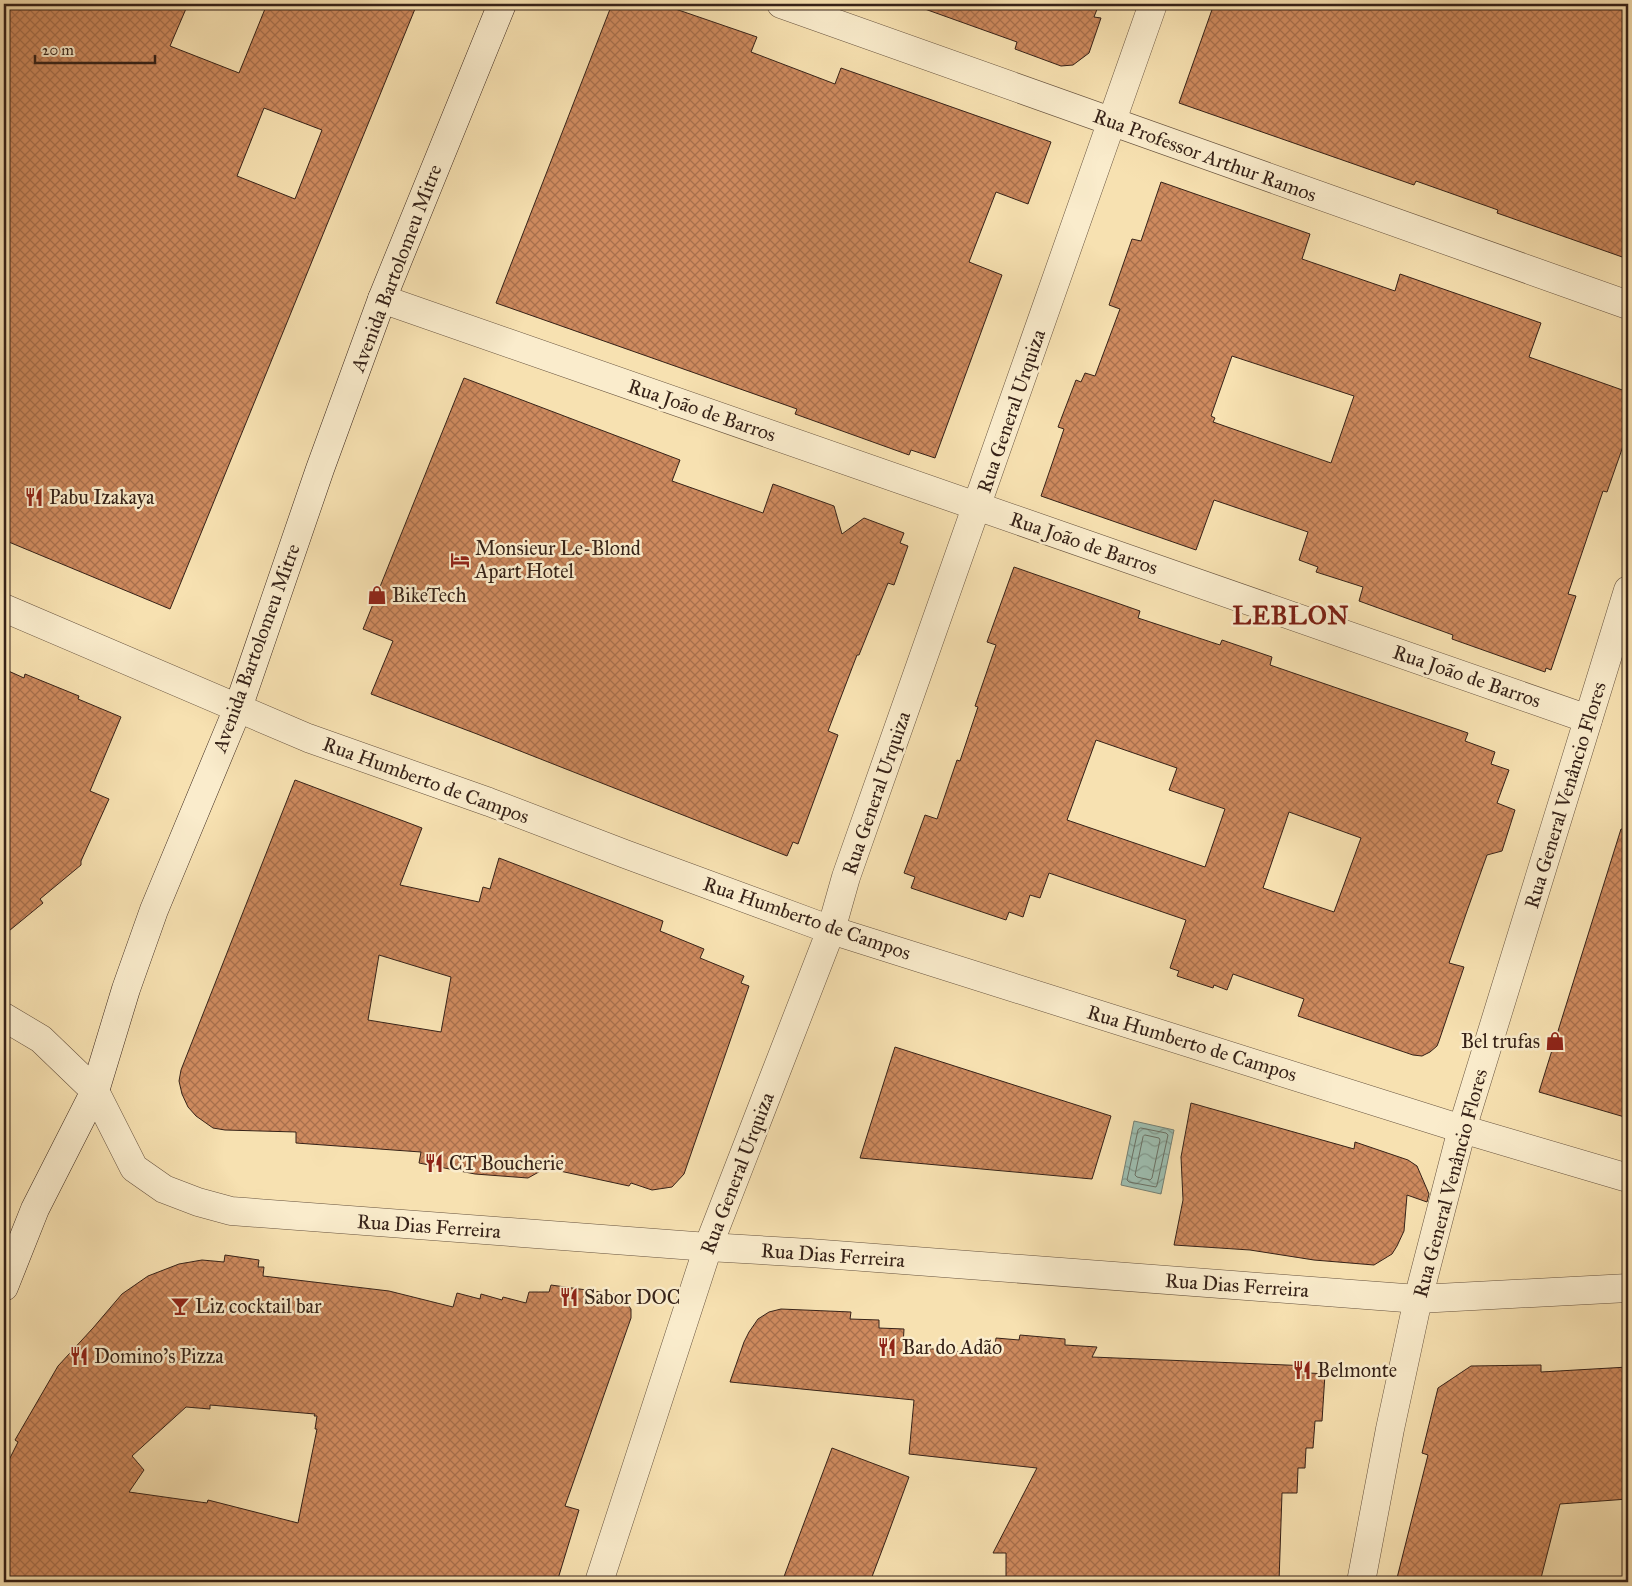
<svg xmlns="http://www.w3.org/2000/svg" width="1632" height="1586" font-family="'IM FELL Great Primer',serif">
<defs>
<pattern id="water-waves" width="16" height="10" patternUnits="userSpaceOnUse" patternTransform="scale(1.25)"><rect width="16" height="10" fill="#9dbdaf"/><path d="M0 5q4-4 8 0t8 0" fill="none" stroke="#81998d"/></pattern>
<pattern id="building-cross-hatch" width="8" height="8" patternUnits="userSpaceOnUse" patternTransform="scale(1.25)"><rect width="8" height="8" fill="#ce8a5e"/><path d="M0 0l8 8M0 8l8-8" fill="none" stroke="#a8704d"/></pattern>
</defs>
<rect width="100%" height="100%" fill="#f7e1b1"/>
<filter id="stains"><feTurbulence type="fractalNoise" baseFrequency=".004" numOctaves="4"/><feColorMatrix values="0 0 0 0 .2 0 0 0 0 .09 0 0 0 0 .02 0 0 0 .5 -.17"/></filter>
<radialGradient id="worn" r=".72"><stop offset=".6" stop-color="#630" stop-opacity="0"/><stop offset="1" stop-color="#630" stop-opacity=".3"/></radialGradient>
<!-- water -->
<path fill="url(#water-waves)" stroke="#747f73" d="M 1134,1121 L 1174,1130 L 1161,1194 L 1121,1185 Z"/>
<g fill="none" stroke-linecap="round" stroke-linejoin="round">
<!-- shore -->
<g stroke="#6a7064" stroke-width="1">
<path d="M 1141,1128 L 1166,1133 L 1168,1135 L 1157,1185 L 1156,1187 L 1129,1182 L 1127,1180 L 1138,1130 Z"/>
<path d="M 1145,1135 L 1159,1138 L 1160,1140 L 1152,1178 L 1150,1180 L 1137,1177 L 1135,1175 L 1143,1137 Z"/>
</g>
</g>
<!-- building -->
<g fill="url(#building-cross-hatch)" stroke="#362218" fill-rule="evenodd">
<path d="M 4,4 L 188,4 L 170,46 L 239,73 L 267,4 L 417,4 L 170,609 L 4,540 ZM 264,108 L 322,130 L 295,199 L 237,176 Z"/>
<path d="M 612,4 L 661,4 L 757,37 L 751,52 L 835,84 L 841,68 L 1051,142 L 1028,204 L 996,192 L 969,262 L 1002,275 L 935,458 L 911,450 L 909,455 L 795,414 L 797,409 L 496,303 Z"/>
<path d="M 922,4 L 1099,4 L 1094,17 L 1101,18 L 1089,53 L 1073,65 L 1061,66 L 1015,49 L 1017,42 L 922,8 Z"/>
<path d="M 1214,4 L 1628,4 L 1628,259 L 1497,213 L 1498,210 L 1416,181 L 1414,185 L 1179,103 Z"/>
<path d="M 1161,182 L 1310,234 L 1302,259 L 1395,291 L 1400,274 L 1541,323 L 1529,357 L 1628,392 L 1628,432 L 1607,492 L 1603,491 L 1568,594 L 1576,596 L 1551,670 L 1546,668 L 1545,672 L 1452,639 L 1453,635 L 1359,601 L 1363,587 L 1316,572 L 1318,567 L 1299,560 L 1308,532 L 1214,500 L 1196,550 L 1041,496 L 1064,429 L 1058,427 L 1076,380 L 1081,382 L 1085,373 L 1095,376 L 1120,309 L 1109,305 L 1132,239 L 1141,241 ZM 1232,356 L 1354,396 L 1331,463 L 1213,422 L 1215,418 L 1211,416 Z"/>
<path d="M 464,378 L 680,460 L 672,481 L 763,513 L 773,484 L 834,506 L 842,534 L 864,518 L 904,533 L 900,543 L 908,546 L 894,585 L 888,583 L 859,655 L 857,655 L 828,731 L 838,735 L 798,844 L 793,842 L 787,856 L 477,734 L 371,694 L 393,641 L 363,629 Z"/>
<path d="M 1014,567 L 1140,611 L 1138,618 L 1220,645 L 1222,640 L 1272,657 L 1270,665 L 1468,733 L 1465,741 L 1495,752 L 1491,764 L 1509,770 L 1497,803 L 1515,810 L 1502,851 L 1487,855 L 1467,911 L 1449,963 L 1464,967 L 1439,1041 L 1437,1046 L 1430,1052 L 1422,1056 L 1413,1055 L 1298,1016 L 1304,999 L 1233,974 L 1227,990 L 1214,985 L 1213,988 L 1177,976 L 1179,971 L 1170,968 L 1186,920 L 1049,873 L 1040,898 L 1030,895 L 1023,917 L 1009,912 L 1006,920 L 911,888 L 915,877 L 904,873 L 925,815 L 937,819 L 957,760 L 960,761 L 978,707 L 975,706 L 996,645 L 987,642 ZM 1096,740 L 1177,768 L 1169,790 L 1225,809 L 1205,867 L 1067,820 ZM 1289,812 L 1361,838 L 1334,912 L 1263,888 Z"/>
<path d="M 4,669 L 24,678 L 25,674 L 79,696 L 78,699 L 121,717 L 90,791 L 109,799 L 81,861 L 81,865 L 40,899 L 43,903 L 4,935 Z"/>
<path d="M 295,780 L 422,828 L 400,885 L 479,902 L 483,887 L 490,889 L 499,858 L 663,921 L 660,931 L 704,949 L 700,958 L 744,976 L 741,983 L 749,986 L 738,1018 L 684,1174 L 672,1187 L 652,1190 L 631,1183 L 629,1186 L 546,1168 L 528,1178 L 475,1174 L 419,1163 L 421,1152 L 296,1143 L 296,1132 L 225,1130 L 213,1128 L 196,1116 L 188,1107 L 182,1094 L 179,1081 L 181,1070 ZM 379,955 L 451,977 L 441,1032 L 368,1020 Z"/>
<path d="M 1621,829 L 1628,830 L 1628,1118 L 1539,1092 Z"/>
<path d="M 895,1047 L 1111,1116 L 1092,1179 L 860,1158 Z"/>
<path d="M 1191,1103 L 1354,1149 L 1355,1142 L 1408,1160 L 1417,1166 L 1429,1194 L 1427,1202 L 1407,1195 L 1404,1231 L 1397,1246 L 1392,1254 L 1374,1265 L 1314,1260 L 1250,1250 L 1174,1245 L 1183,1200 L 1181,1157 Z"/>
<path d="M 225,1255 L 259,1260 L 258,1267 L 264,1267 L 263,1276 L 389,1291 L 453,1307 L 457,1293 L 480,1299 L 481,1294 L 502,1300 L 503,1297 L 526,1303 L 529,1292 L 549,1292 L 551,1285 L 615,1294 L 626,1302 L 631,1309 L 631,1318 L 565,1506 L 579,1510 L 557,1582 L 4,1582 L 4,1470 L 18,1442 L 15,1440 L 58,1366 L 93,1328 L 122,1294 L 148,1276 L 179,1264 L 202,1260 L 224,1262 ZM 210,1405 L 315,1414 L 314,1416 L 317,1416 L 315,1429 L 317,1429 L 298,1523 L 208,1500 L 207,1503 L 129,1492 L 144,1470 L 132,1456 L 186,1407 L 210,1409 Z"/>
<path d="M 781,1309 L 851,1312 L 850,1319 L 879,1320 L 879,1328 L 904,1329 L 903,1346 L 994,1355 L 996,1338 L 1019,1340 L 1020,1335 L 1065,1339 L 1065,1345 L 1097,1347 L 1092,1357 L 1310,1366 L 1310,1373 L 1325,1374 L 1322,1421 L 1315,1421 L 1313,1448 L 1306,1448 L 1305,1468 L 1298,1468 L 1297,1493 L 1282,1493 L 1279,1582 L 1006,1582 L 1006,1553 L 993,1553 L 1037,1468 L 909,1454 L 914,1400 L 730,1382 L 744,1342 L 749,1332 L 758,1319 L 769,1312 Z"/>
<path d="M 1541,1365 L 1541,1372 L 1628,1367 L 1628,1499 L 1560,1504 L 1540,1582 L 1396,1582 L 1428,1455 L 1422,1453 L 1438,1388 L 1471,1366 Z"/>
<path d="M 832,1448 L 909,1477 L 887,1537 L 870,1582 L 782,1582 Z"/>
</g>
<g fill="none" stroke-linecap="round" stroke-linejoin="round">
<!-- minor casing -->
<g stroke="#66523e" stroke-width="29">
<g id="minor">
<path d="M 781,4 L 1628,305"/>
<path d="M 382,299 L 1588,719"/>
<path d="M 4,608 L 308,738 L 489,802 L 625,854 L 831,930 L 1462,1129 L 1628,1178"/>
<path d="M 4,1017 L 41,1039 L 95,1091 L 134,1168 L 164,1189 L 198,1202 L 231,1211 L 708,1247 L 810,1253 L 1418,1299 L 1628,1288"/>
<path d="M 599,1582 L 708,1247 L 831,930 L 846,877 L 1153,4"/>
</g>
</g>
<!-- tertiary casing -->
<g stroke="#66523e" stroke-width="29">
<path id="tertiary" d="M 1361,1582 L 1390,1429 L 1418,1299 L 1462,1129 L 1628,590"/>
</g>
<!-- secondary casing -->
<g stroke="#362218" stroke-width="29">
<path id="secondary" d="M 4,1287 L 35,1209 L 95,1091 L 126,989 L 154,910 L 238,708 L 320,469 L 382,299 L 502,4"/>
</g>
<!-- minor -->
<use href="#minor" stroke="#faeccc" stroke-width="28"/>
<!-- tertiary -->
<use href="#tertiary" stroke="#faeccc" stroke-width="28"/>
<!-- secondary -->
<use href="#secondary" stroke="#faeccc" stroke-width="28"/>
</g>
<!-- icons -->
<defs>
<g id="restaurant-bare" transform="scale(1.5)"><path d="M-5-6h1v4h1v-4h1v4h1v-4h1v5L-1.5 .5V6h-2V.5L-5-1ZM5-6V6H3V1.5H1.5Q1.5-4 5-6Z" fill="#8f2418" stroke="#faeccc" stroke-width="2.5" paint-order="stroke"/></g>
<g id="hotel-bare" transform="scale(1.5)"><path d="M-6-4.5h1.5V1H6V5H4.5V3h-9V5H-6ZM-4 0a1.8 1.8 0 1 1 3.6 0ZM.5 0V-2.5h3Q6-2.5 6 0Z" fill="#8f2418" stroke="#faeccc" stroke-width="2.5" paint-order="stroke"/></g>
<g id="shop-bare" transform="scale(1.5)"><path d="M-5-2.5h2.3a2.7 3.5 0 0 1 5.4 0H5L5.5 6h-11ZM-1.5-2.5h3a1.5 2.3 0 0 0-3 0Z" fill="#8f2418" stroke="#faeccc" stroke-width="2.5" paint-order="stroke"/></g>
<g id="bar-bare" transform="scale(1.5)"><path d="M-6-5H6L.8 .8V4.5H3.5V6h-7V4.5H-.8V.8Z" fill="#8f2418" stroke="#faeccc" stroke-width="2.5" paint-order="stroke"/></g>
</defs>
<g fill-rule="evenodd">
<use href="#restaurant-bare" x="34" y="497"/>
<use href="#hotel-bare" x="460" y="560"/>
<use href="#shop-bare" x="377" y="595"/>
<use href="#shop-bare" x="1555" y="1041"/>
<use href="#restaurant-bare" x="434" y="1163"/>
<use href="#restaurant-bare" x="569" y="1297"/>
<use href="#bar-bare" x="180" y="1306"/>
<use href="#restaurant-bare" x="887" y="1347"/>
<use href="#restaurant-bare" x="79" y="1356"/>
<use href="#restaurant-bare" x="1302" y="1370"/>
</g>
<g text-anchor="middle" stroke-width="5" stroke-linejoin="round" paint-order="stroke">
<!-- street labels -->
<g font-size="20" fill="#362218" stroke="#faeccc">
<text transform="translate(1205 155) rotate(20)" y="7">Rua Professor Arthur Ramos</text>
<text transform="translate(396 268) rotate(-69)" y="7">Avenida Bartolomeu Mitre</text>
<text transform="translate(702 410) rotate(19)" y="7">Rua João de Barros</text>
<text transform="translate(1011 411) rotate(-71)" y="7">Rua General Urquiza</text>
<text transform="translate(1084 543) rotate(19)" y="7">Rua João de Barros</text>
<text transform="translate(256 648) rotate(-70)" y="7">Avenida Bartolomeu Mitre</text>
<text transform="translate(1467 676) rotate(19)" y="7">Rua João de Barros</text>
<text transform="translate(426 780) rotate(20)" y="7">Rua Humberto de Campos</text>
<text transform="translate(876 793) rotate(-71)" y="7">Rua General Urquiza</text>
<text transform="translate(1565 795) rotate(-73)" y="7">Rua General Venâncio Flores</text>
<text transform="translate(807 918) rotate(19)" y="7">Rua Humberto de Campos</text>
<text transform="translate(1192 1043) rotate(17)" y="7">Rua Humberto de Campos</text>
<text transform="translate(737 1173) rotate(-69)" y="7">Rua General Urquiza</text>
<text transform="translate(1450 1183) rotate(-75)" y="7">Rua General Venâncio Flores</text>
<text transform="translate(429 1226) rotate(4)" y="7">Rua Dias Ferreira</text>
<text transform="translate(833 1255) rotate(4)" y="7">Rua Dias Ferreira</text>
<text transform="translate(1237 1285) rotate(4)" y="7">Rua Dias Ferreira</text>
</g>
<!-- poi labels -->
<g font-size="20" fill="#362218" stroke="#faeccc" text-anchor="start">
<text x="49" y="504">Pabu Izakaya</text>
<text x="475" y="555">Monsieur Le-Blond<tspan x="475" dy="23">Apart Hotel</tspan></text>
<text x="392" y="602">BikeTech</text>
<text x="1540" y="1048" text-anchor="end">Bel trufas</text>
<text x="449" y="1170">CT Boucherie</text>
<text x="584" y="1304">Sabor DOC</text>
<text x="195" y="1313">Liz cocktail bar</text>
<text x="902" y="1354">Bar do Adão</text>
<text x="94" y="1363">Domino's Pizza</text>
<text x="1317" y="1377">Belmonte</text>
</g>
<!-- district labels -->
<g font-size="25" font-weight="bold" letter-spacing="1" fill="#7a1f14" stroke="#faeccc">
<text x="1291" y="624">LEBLON</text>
</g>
</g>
<!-- margin -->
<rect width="1632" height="1586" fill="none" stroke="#f7e1b1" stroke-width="20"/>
<rect x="5" y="5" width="1622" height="1576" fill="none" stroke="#362218" stroke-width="2.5"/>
<rect x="10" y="10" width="1612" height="1566" fill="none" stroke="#362218"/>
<!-- scale -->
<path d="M35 55v8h120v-8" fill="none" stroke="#362218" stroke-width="2.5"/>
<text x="42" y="55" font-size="15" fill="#362218" stroke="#faeccc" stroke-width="4" paint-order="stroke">20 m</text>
<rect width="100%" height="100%" filter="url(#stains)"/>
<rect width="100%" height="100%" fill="url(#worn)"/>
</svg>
